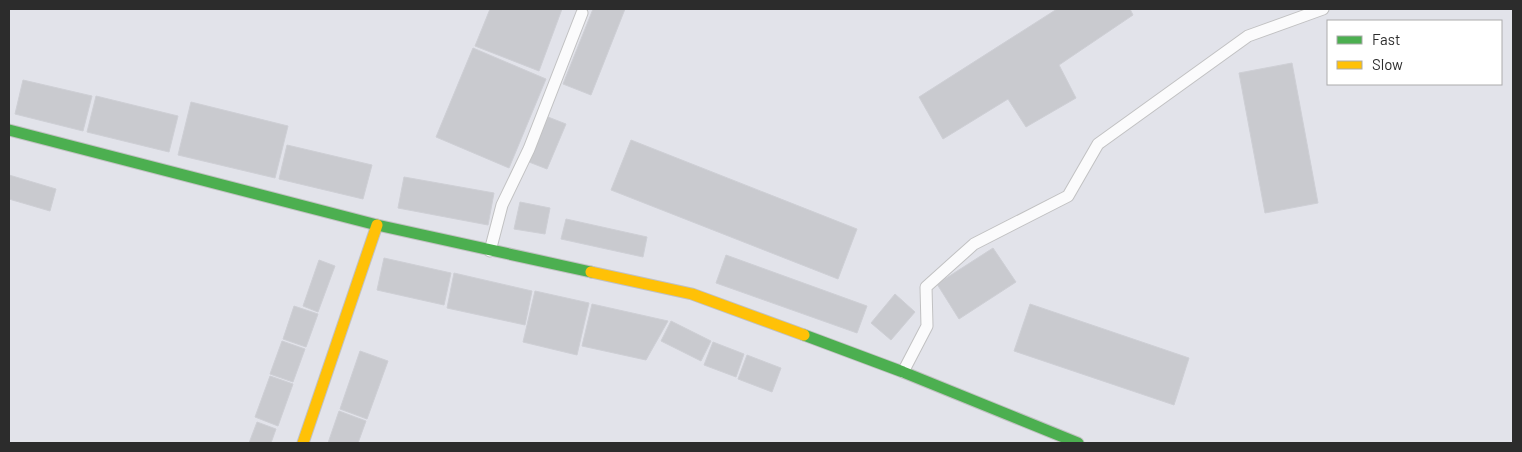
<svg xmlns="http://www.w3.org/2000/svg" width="1522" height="452" font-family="Barlow,sans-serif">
<rect width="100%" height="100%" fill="#e2e3ea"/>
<!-- building -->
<g fill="#c9cacf" stroke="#cecfd5">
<path d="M 490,9 L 562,9 L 539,71 L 475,46 Z"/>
<path d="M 593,9 L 625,9 L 591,95 L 563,84 Z"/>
<path d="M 1057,9 L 1130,9 L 1133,15 L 1059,65 L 1076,98 L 1026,127 L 1008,99 L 943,139 L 919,97 Z"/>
<path d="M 473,48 L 546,79 L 509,168 L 436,137 Z"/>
<path d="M 1292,63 L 1318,203 L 1265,213 L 1239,73 Z"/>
<path d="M 23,80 L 92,96 L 83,131 L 15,114 Z"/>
<path d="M 96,96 L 178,116 L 169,152 L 87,132 Z"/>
<path d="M 191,102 L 288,126 L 275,178 L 178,155 Z"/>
<path d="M 548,117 L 566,124 L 547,169 L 529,162 Z"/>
<path d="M 631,140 L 857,229 L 838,279 L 611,190 Z"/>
<path d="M 287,145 L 372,165 L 363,199 L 279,179 Z"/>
<path d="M 9,175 L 56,189 L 50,211 L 9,199 Z"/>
<path d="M 404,177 L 494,193 L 488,225 L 398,208 Z"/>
<path d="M 520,202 L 550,208 L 545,234 L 514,229 Z"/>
<path d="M 566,219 L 647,237 L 643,257 L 561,239 Z"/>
<path d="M 993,248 L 1016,282 L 959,319 L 937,284 Z"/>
<path d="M 726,255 L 867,306 L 857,333 L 716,283 Z"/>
<path d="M 384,258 L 451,273 L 444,305 L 377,290 Z"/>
<path d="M 319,260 L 335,266 L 318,312 L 303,306 Z"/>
<path d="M 454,273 L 532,291 L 525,325 L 447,308 Z"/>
<path d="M 535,291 L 589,303 L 577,355 L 523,342 Z"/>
<path d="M 895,294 L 915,312 L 891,340 L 871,323 Z"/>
<path d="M 592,304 L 668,321 L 646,360 L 582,346 Z"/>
<path d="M 1030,304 L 1189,358 L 1174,405 L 1014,351 Z"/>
<path d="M 294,306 L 318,314 L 306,347 L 283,339 Z"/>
<path d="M 671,321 L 711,341 L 701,361 L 661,341 Z"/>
<path d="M 282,341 L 305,349 L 293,382 L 270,374 Z"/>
<path d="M 713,342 L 744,354 L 736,377 L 704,365 Z"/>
<path d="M 360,351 L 388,361 L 367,419 L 340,409 Z"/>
<path d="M 747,355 L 781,368 L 772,392 L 738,379 Z"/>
<path d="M 270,376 L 293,384 L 278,426 L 255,417 Z"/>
<path d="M 339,411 L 366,421 L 358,443 L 328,443 Z"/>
<path d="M 257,422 L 276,429 L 271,443 L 249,443 Z"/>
</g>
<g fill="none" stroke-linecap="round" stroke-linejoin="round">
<!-- lane casing -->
<g stroke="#c1c1c2" stroke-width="13">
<g id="lane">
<path d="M 490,251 L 502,205 L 529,149 L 582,13"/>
<path d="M 903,372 L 927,326 L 926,287 L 974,244 L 1068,196 L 1098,144 L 1248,36 L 1323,9"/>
</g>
</g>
<!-- fast casing -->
<g stroke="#c1c1c2" stroke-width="13">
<g id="fast">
<path d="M 9,130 L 377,225 L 591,272"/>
<path d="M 804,335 L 903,372 L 1078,443"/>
</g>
</g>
<!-- slow casing -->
<g stroke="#c1c1c2" stroke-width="13">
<g id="slow">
<path d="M 591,272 L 692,294 L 804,335"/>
<path d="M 303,443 L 377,225"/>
</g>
</g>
<!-- lane -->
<use href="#lane" stroke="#fbfbfc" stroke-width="11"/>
<!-- fast -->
<use href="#fast" stroke="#4caf50" stroke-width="11"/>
<!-- slow -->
<use href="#slow" stroke="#ffc107" stroke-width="11"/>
</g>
<!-- border -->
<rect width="1522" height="452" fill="none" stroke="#2c2c2c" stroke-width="20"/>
<!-- legend -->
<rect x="1327" y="20" width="175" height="65" fill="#ffffff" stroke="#ababab"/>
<rect x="1337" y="36" width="25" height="8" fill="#4caf50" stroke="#ababab"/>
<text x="1372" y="45" font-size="15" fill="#2c2c2c">Fast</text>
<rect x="1337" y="61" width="25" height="8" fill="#ffc107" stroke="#ababab"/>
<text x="1372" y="70" font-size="15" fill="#2c2c2c">Slow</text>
</svg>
